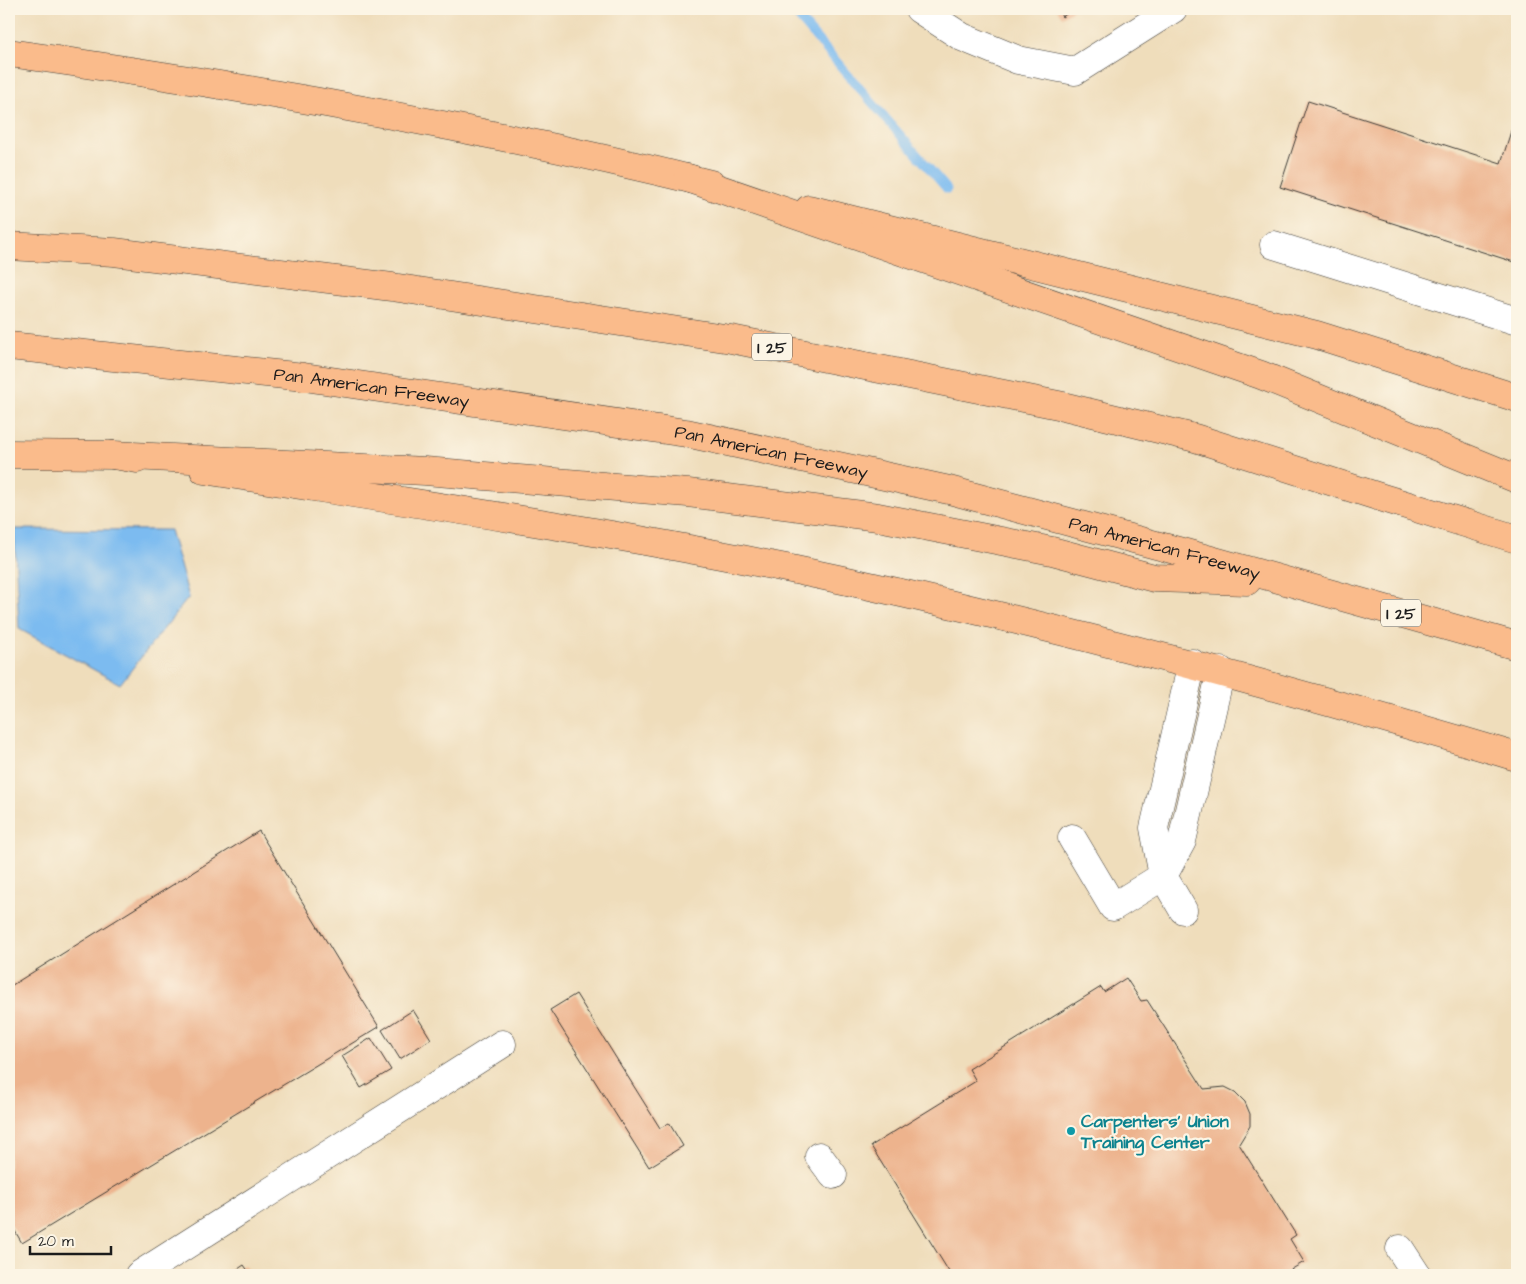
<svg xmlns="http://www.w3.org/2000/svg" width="1526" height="1284" font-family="'Architects Daughter',sans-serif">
<rect width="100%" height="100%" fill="#fcf5e5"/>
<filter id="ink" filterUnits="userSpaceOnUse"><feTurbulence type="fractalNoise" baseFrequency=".02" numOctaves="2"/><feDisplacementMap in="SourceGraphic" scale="10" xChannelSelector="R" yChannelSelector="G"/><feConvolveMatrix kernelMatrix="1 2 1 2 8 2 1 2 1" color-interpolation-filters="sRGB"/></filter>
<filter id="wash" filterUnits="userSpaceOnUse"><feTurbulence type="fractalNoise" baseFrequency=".0096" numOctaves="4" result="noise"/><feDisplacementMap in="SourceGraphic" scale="20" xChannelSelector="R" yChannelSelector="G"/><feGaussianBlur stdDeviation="1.12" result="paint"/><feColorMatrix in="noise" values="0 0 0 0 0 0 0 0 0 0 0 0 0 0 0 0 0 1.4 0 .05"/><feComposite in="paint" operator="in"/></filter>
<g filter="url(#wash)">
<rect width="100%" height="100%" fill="#efddbb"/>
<!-- water -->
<path fill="#7cbbf0" stroke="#4c6c86" d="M 14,529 L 170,530 L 189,597 L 120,684 L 19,629 Z"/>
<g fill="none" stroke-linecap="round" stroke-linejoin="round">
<!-- stream -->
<path stroke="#7cbbf0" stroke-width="9" d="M 791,9 L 947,189"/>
</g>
<g id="blocks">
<!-- building -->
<g fill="#edb38d">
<path d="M 1057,9 L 1074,9 L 1062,17 Z"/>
<path d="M 1308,101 L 1501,163 L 1517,112 L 1517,263 L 1280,187 Z"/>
<path d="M 259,831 L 379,1027 L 22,1243 L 9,1221 L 9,987 Z"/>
<path d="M 1126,978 L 1141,1001 L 1147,1000 L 1204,1089 L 1225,1087 L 1235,1092 L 1245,1102 L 1250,1114 L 1250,1126 L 1239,1144 L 1296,1235 L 1290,1239 L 1304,1262 L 1282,1275 L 951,1275 L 871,1146 L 976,1081 L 969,1069 L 1101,987 L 1104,992 Z"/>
<path d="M 576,994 L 660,1128 L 669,1123 L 683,1146 L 649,1167 L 550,1010 Z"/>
<path d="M 413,1010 L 431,1039 L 400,1059 L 382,1030 Z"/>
<path d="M 371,1038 L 391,1070 L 361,1088 L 342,1056 Z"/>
<path d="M 244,1265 L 251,1275 L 229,1275 Z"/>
</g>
</g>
</g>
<g filter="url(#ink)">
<use href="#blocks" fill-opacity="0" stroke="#3c3934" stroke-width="1"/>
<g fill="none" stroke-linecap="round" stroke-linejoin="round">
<!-- minor casing -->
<g stroke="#3c3934" stroke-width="29">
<g id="minor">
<path d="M 919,9 L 962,37 L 1018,60 L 1075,71 L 1173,9"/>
<path d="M 1274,245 L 1517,321"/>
<path d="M 1072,838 L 1113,907 L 1163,876 L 1183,910"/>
<path d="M 1163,876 L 1154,828 L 1192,663"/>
<path d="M 1163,876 L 1182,841 L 1221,671"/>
<path d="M 819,1156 L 833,1175"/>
<path d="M 1400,1249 L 1417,1275"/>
<path d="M 139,1275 L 502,1044"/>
</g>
</g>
<!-- major casing -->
<g stroke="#3c3934" stroke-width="29">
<g id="major">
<path d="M 9,53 C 245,86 480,127 711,184"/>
<path d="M 809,209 L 1317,335 L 1517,398"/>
<path d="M 9,454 L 113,455 L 137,459"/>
<path d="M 204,470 C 400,501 597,529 791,569 C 1036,620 1277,685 1517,757"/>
</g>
</g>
<!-- highway casing -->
<g stroke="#3c3934" stroke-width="29">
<g id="highway">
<path d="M 688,178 L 1261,375 L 1517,479"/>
<path d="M 9,246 L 114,252 L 392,287 L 731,339 L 1063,406 L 1195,438 L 1383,498 L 1517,539"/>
<path id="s1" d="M 9,346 L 304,377 L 686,433 L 949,490 L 1186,553 L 1517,646"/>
<path d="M 113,455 L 425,471 L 688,493 L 878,517 L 1052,551 L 1154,578 L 1247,581"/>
</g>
</g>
<!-- minor -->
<use href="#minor" stroke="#fff" stroke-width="28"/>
<!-- major -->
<use href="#major" stroke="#fabb8b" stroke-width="28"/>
<!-- highway -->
<use href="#highway" stroke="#fabb8b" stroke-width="28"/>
</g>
</g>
<!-- markers -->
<circle fill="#0f9aa8" stroke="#fcf5e5" stroke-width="2" cx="1071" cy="1131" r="5"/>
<g text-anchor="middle" stroke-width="4.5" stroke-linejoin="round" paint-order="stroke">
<!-- shield labels -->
<g fill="#fcf5e5" stroke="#5f5d58" stroke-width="1">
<rect x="752" y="333.5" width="40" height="27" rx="4"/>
<rect x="1381" y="599.5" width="40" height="27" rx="4"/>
</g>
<g font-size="16" font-weight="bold" fill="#1c1c1c">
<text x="772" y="353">I 25</text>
<text x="1401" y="619">I 25</text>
</g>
<!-- street labels -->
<g font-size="18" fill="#1c1c1c" stroke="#fcf5e5">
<text dy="6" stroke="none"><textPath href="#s1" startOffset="365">Pan American Freeway</textPath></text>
<text dy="6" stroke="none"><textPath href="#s1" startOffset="770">Pan American Freeway</textPath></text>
<text dy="6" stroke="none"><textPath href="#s1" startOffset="1175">Pan American Freeway</textPath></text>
</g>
<!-- culture labels -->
<g font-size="18" font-weight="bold" fill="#0d838f" stroke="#fcf5e5" text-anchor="start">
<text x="1081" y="1127">Carpenters' Union<tspan x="1081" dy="21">Training Center</tspan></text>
</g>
</g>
<!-- margin -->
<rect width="1526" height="1284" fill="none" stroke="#fcf5e5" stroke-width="30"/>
<!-- scale -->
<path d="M30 1246v8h81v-8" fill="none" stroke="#1c1c1c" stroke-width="2.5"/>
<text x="38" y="1246" font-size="15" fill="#1c1c1c" stroke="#fcf5e5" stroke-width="4" paint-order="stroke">20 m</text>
</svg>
